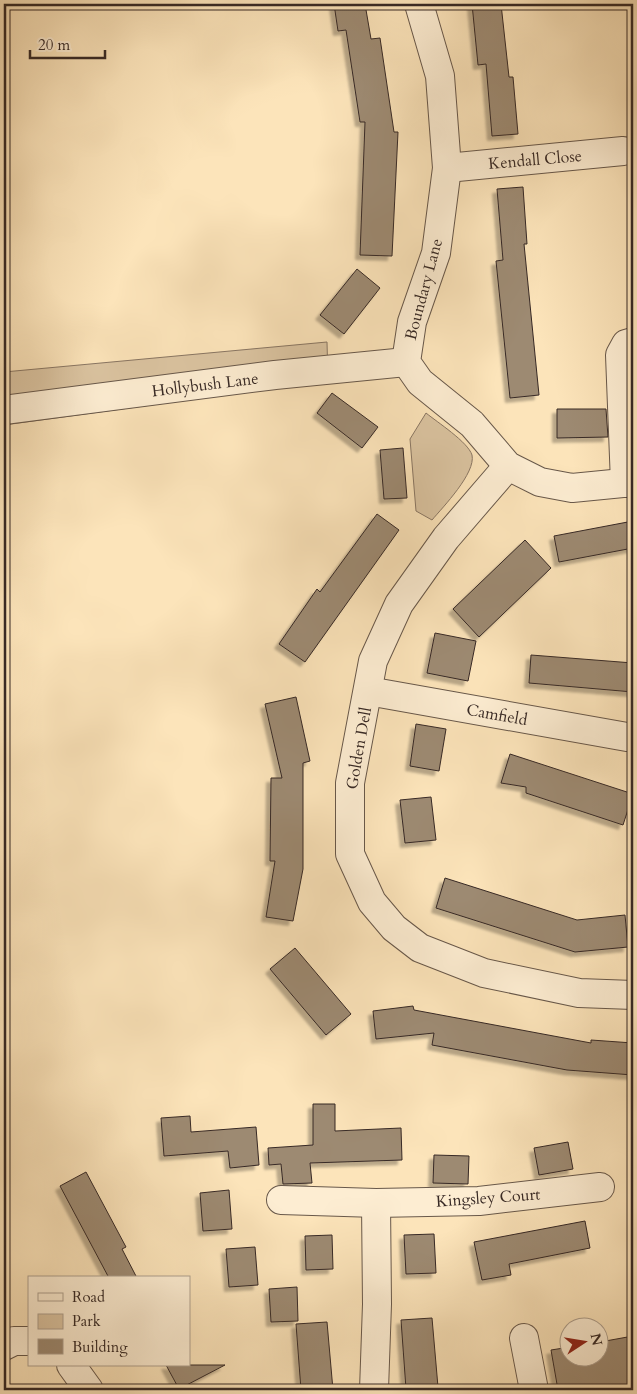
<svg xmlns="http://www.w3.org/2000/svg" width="637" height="1394" font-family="Cardo,serif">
<defs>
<filter id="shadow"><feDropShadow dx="-4.5" dy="4.5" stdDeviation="1" flood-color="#0004"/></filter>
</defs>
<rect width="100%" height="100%" fill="#fce4ba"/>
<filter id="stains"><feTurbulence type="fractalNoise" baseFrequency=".004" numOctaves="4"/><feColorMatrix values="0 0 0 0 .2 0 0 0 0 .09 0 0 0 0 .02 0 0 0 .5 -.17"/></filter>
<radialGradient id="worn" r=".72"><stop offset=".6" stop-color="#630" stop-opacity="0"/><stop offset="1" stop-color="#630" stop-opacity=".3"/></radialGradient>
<!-- green -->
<g fill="#dbc4a1" stroke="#897663">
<path d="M 327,342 L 328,381 L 4,425 L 4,372 Z"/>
<path d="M 426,413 C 437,422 468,442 472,455 C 476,473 443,507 432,520 L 416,511 L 410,439 Z"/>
</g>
<!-- building -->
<g fill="#9d8a72" stroke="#372925" filter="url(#shadow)">
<path d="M 334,4 L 365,4 L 371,39 L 380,38 L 394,132 L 398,132 L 392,256 L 360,255 L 365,122 L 360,122 L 346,30 L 338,31 Z"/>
<path d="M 472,4 L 501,4 L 509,77 L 513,77 L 518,134 L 492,136 L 486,64 L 478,65 Z"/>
<path d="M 523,187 L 527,244 L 524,244 L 539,395 L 510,398 L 496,261 L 503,260 L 497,189 Z"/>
<path d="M 357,269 L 380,288 L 344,334 L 320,315 Z"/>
<path d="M 332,393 L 378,427 L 362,448 L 317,413 Z"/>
<path d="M 557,409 L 606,409 L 608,437 L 557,438 Z"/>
<path d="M 403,448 L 407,498 L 384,499 L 380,450 Z"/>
<path d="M 377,514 L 399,530 L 305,662 L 279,644 L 317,589 L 320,592 Z"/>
<path d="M 633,521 L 633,548 L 559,562 L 554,536 Z"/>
<path d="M 525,540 L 551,568 L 479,637 L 453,609 Z"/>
<path d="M 435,633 L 476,641 L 468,681 L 427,673 Z"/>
<path d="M 531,655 L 633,663 L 633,692 L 529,683 Z"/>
<path d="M 296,697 L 310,761 L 303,763 L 303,869 L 293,921 L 266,917 L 275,861 L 270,861 L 271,778 L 282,778 L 265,704 Z"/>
<path d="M 416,724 L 446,729 L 439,771 L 410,766 Z"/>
<path d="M 510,754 L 633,794 L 623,825 L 526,793 L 526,787 L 501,783 Z"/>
<path d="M 431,797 L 436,840 L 405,843 L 400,800 Z"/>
<path d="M 445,878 L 577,920 L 625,915 L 628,947 L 575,952 L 436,908 Z"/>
<path d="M 295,948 L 351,1014 L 326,1035 L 270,969 Z"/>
<path d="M 413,1006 L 414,1010 L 591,1043 L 591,1040 L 633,1043 L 633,1075 L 567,1070 L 432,1045 L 434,1033 L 376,1039 L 373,1011 Z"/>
<path d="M 313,1104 L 335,1104 L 335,1131 L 401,1128 L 402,1160 L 310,1163 L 312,1183 L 283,1184 L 281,1164 L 269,1165 L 268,1148 L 313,1145 Z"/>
<path d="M 190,1116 L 191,1132 L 256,1127 L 259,1165 L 230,1168 L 228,1151 L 164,1156 L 161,1118 Z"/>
<path d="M 568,1142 L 573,1169 L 539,1175 L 534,1148 Z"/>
<path d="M 434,1155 L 469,1156 L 468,1184 L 433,1183 Z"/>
<path d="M 86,1172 L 126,1247 L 122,1249 L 137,1278 L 109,1278 L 60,1186 Z"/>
<path d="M 229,1190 L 232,1229 L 203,1231 L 200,1193 Z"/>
<path d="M 585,1221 L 590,1248 L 509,1264 L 511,1275 L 482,1280 L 474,1242 Z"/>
<path d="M 434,1234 L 436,1273 L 406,1274 L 404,1235 Z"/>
<path d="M 332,1235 L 333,1269 L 306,1270 L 305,1236 Z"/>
<path d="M 255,1247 L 258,1285 L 229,1287 L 226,1249 Z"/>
<path d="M 297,1287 L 298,1321 L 271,1322 L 269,1289 Z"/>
<path d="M 432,1318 L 438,1387 L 406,1389 L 401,1320 Z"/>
<path d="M 327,1322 L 333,1390 L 301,1390 L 296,1324 Z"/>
<path d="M 633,1336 L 633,1390 L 558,1390 L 551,1350 L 570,1347 L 570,1356 L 600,1356 L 600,1342 Z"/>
<path d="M 166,1365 L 225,1365 L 179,1389 Z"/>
</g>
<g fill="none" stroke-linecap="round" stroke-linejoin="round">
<!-- minor casing -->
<g stroke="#68584a" stroke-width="30">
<g id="minor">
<path d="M 419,4 L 440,76 L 447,168 L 436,253 L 412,322 L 406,362 L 420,382 L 472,424 L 508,466 L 540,482 L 572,488 L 633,482"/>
<path d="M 447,168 L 623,151"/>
<path d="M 4,410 L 275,375 L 406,362"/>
<path d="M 508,466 L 446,538 L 399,604 L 373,661 L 350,783 L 350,854 L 372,902 L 394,928 L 420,948 L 484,973 L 579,993 L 633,995"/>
<path d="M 625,483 L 620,355 L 626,344 L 633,342"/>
<path d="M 368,691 L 627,737"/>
<path d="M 281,1200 L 376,1203 L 479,1201 L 600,1187"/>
<path d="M 524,1338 L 534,1390"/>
<path d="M 4,1346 L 14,1341 L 29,1341"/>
<path d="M 71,1365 L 89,1390"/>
<path d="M 374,1390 L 377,1304 L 376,1203"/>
</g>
</g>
<!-- minor -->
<use href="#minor" stroke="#fdedd2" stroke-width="28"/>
</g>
<g text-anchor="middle" stroke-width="4" stroke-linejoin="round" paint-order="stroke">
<!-- street labels -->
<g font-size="16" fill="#372925" stroke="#fdedd2">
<text transform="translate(535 159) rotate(-5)" y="6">Kendall Close</text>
<text transform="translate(423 289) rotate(-75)" y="6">Boundary Lane</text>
<text transform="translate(205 384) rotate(-7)" y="6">Hollybush Lane</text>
<text transform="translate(497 714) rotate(10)" y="6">Camfield</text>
<text transform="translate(358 748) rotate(-80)" y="6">Golden Dell</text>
<text transform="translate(488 1197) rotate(-4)" y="6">Kingsley Court</text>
</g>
</g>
<!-- margin -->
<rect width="637" height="1394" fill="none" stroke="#fce4ba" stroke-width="20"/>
<rect x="5" y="5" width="627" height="1384" fill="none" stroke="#372925" stroke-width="2.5"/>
<rect x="10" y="10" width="617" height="1374" fill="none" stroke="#372925"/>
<!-- legend -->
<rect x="28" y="1276" width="162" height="90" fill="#fdedd2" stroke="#ae9f8d"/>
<rect x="38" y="1293" width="25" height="8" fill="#fdedd2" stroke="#ae9f8d"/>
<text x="72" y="1302" font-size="15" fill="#372925">Road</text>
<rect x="38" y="1314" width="25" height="15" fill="#dbc4a1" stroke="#ae9f8d"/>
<text x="72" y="1326" font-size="15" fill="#372925">Park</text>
<rect x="38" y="1339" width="25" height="15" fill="#9d8a72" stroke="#ae9f8d"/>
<text x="72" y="1352" font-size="15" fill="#372925">Building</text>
<!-- north arrow -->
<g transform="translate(584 1342) rotate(78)"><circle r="24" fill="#fdedd2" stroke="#ae9f8d"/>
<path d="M0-4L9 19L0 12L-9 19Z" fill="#8f2418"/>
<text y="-8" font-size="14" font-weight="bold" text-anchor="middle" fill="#372925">N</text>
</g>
<!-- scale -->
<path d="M30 50v8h75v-8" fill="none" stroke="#372925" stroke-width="2.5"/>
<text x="38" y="50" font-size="15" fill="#372925" stroke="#fdedd2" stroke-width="4" paint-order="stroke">20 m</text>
<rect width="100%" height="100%" filter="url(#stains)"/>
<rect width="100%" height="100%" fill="url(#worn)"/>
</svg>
